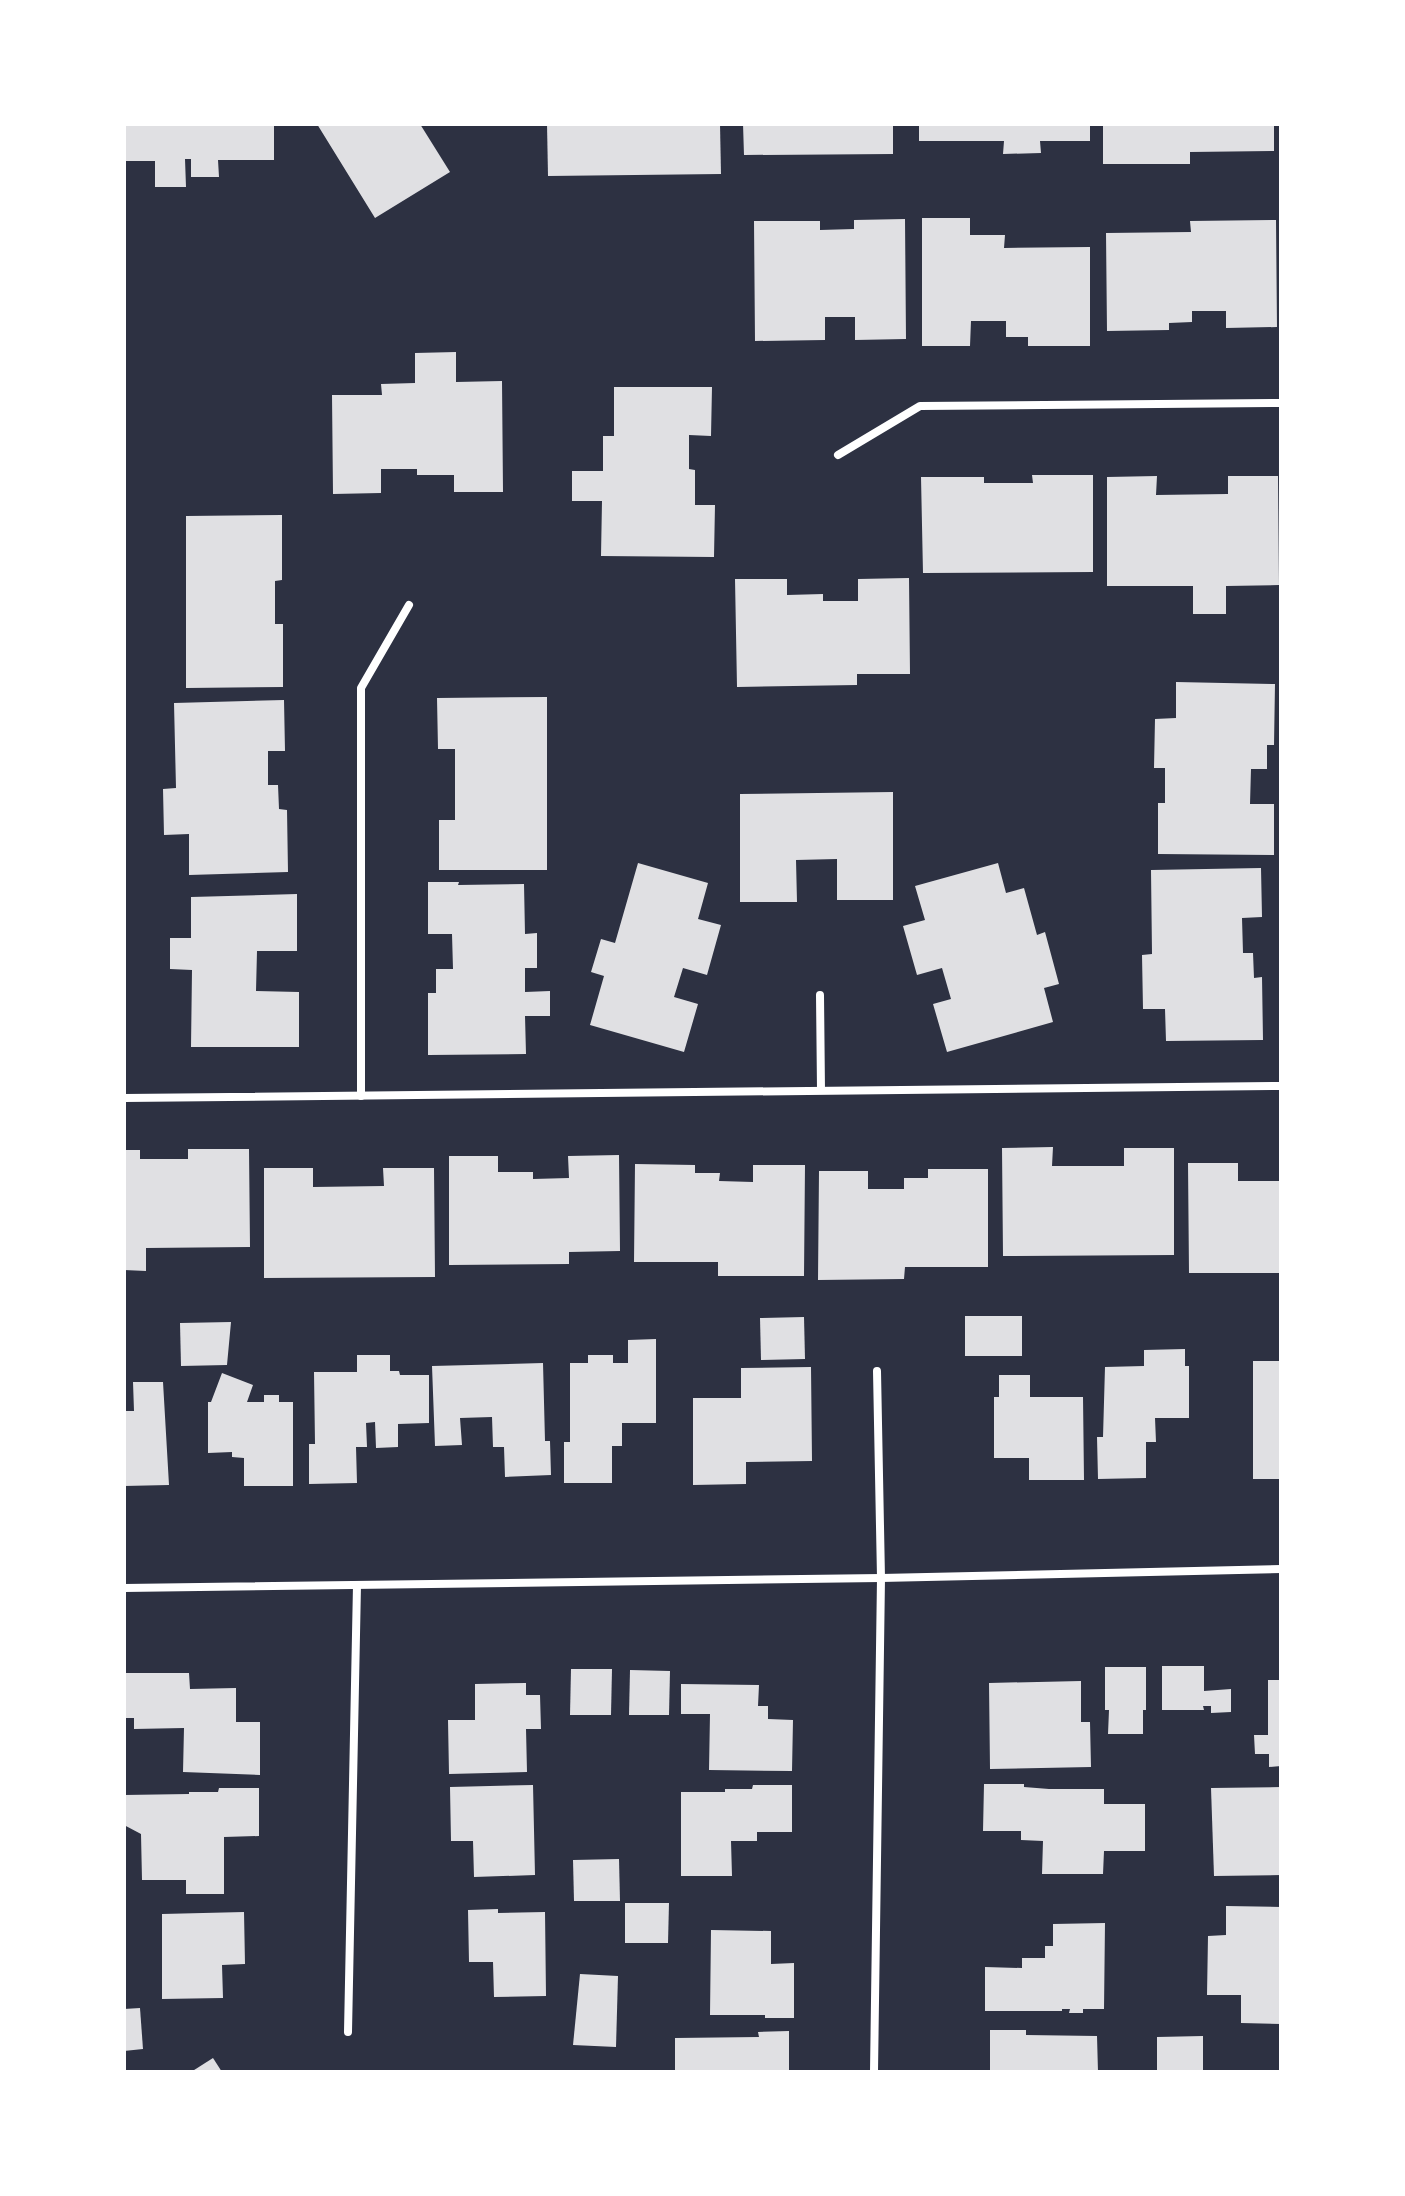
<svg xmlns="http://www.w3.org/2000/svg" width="1405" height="2196" font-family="'Sofia Sans Condensed',sans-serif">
<rect width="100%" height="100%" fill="#2d3142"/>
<!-- building -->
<g fill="#e0e0e3">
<path d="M 124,124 L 274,124 L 274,160 L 218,160 L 219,177 L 191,177 L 191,159 L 185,159 L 186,187 L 155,187 L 155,161 L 124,161 Z"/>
<path d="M 317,124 L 411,126 L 420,124 L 450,172 L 375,218 Z"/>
<path d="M 547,124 L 720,124 L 721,174 L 548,176 Z"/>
<path d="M 743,124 L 893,124 L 893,154 L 744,155 Z"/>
<path d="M 919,124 L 1090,124 L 1090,141 L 1040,141 L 1041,153 L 1003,154 L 1004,141 L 919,141 Z"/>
<path d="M 1103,124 L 1274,124 L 1274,151 L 1190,152 L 1190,164 L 1103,164 Z"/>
<path d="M 922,218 L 970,218 L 970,235 L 1005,235 L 1004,248 L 1090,247 L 1090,346 L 1028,346 L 1028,337 L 1006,337 L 1006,321 L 971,321 L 970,346 L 922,346 Z"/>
<path d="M 905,219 L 906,339 L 855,340 L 855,317 L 825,317 L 825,340 L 755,341 L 754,221 L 820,221 L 820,230 L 854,229 L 854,220 Z"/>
<path d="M 1276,220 L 1277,327 L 1226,328 L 1226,311 L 1192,311 L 1192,322 L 1169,323 L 1169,330 L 1107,331 L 1106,233 L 1191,232 L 1190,221 Z"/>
<path d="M 456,352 L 456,382 L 502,381 L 503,492 L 454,492 L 454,475 L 417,475 L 417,469 L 381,469 L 381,493 L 333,494 L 332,395 L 382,395 L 381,384 L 415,383 L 415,353 Z"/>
<path d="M 614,387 L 712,387 L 711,436 L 689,435 L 689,469 L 695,470 L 695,505 L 715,505 L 714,557 L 601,556 L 602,501 L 572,501 L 572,471 L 603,471 L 603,436 L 614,436 Z"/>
<path d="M 1032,475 L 1093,475 L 1093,572 L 923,573 L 921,477 L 984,477 L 984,483 L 1033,483 Z"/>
<path d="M 1157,476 L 1156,495 L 1228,494 L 1228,476 L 1278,476 L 1279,585 L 1226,586 L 1226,614 L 1193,614 L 1193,586 L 1107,586 L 1107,477 Z"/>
<path d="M 282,515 L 282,580 L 275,581 L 275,624 L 283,624 L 283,687 L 186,688 L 186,516 Z"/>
<path d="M 909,578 L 910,674 L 857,674 L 857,685 L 737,687 L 735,579 L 787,579 L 787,595 L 823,594 L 823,601 L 858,601 L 858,579 Z"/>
<path d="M 1176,682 L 1275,684 L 1274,745 L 1267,745 L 1267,769 L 1251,769 L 1250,804 L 1274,804 L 1274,855 L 1158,854 L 1158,803 L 1165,803 L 1165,768 L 1154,768 L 1155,719 L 1176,718 Z"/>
<path d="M 547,697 L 547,870 L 439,870 L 439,820 L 455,820 L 455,749 L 438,749 L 437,698 Z"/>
<path d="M 284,700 L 285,751 L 268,751 L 268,785 L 278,785 L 279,809 L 287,810 L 288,872 L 189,875 L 189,834 L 164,835 L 163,789 L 176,788 L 174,703 Z"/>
<path d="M 893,792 L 893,900 L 837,900 L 837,859 L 796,860 L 797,902 L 740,902 L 740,794 Z"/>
<path d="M 638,863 L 708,883 L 698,919 L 721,925 L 707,975 L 683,968 L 674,997 L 698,1004 L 684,1052 L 590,1025 L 604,976 L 591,972 L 601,939 L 615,943 Z"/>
<path d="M 998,863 L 1006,893 L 1024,888 L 1037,935 L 1045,932 L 1059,984 L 1044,988 L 1053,1022 L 947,1052 L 933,1004 L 951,999 L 942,968 L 917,975 L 903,926 L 925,920 L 915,886 Z"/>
<path d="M 1261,868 L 1262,917 L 1242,918 L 1243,953 L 1253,953 L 1254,978 L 1262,977 L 1263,1040 L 1166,1041 L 1165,1009 L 1143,1009 L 1142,955 L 1152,954 L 1151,870 Z"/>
<path d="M 428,882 L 459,882 L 458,885 L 524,884 L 525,934 L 537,933 L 537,968 L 525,968 L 525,992 L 550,991 L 550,1016 L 525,1016 L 526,1054 L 428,1055 L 428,993 L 436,993 L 436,969 L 453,969 L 452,934 L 428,934 Z"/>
<path d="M 297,894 L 297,951 L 257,951 L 256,991 L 299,992 L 299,1047 L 191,1047 L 192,970 L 170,969 L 170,938 L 191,938 L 191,897 Z"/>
<path d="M 1053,1147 L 1052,1166 L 1124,1166 L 1124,1148 L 1174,1148 L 1174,1255 L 1003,1256 L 1002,1148 Z"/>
<path d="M 188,1149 L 249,1149 L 250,1247 L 146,1248 L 146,1271 L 124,1270 L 124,1150 L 140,1150 L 140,1159 L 188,1159 Z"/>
<path d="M 619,1155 L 620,1251 L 569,1252 L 569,1264 L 449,1265 L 449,1156 L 498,1156 L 498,1172 L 533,1172 L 533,1179 L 569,1178 L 568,1156 Z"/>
<path d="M 1188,1163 L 1238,1163 L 1238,1181 L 1281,1181 L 1281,1273 L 1189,1273 Z"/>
<path d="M 635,1164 L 695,1165 L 695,1173 L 720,1173 L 719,1181 L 753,1182 L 753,1165 L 805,1165 L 804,1276 L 718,1276 L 718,1262 L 634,1262 Z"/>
<path d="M 264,1168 L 313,1168 L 313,1187 L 384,1186 L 383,1168 L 434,1168 L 435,1277 L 264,1278 Z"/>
<path d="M 928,1169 L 988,1169 L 988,1267 L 905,1267 L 904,1279 L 818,1280 L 819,1171 L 868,1171 L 868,1189 L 904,1189 L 904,1178 L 928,1178 Z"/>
<rect x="965" y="1316" width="57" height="40"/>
<path d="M 804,1317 L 805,1359 L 761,1360 L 760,1318 Z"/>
<path d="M 231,1322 L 227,1365 L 181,1366 L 180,1323 Z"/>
<path d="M 656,1339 L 656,1423 L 622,1423 L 622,1446 L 612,1446 L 612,1483 L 564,1483 L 564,1442 L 570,1442 L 570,1363 L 588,1363 L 588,1355 L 613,1355 L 613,1363 L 628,1363 L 628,1340 Z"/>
<path d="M 1185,1349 L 1185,1366 L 1189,1366 L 1189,1418 L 1155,1418 L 1156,1442 L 1146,1442 L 1146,1478 L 1098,1479 L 1097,1437 L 1103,1437 L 1105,1367 L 1144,1366 L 1144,1350 Z"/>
<path d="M 357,1355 L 390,1355 L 390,1371 L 399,1371 L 400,1375 L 429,1375 L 429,1423 L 398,1424 L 398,1447 L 376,1448 L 375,1422 L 366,1423 L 367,1447 L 356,1447 L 357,1483 L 309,1484 L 309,1444 L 315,1444 L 314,1372 L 357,1372 Z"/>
<rect x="1253" y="1361" width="28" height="118"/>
<path d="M 543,1363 L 545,1441 L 550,1441 L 551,1475 L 505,1477 L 504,1447 L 493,1447 L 492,1417 L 460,1418 L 462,1445 L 435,1446 L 432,1366 Z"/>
<path d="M 811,1367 L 812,1461 L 746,1462 L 746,1484 L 693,1485 L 693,1398 L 741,1398 L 741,1368 Z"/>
<path d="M 222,1373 L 253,1385 L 247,1402 L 264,1402 L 264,1395 L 279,1395 L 279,1402 L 293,1402 L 293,1486 L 244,1486 L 244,1458 L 232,1457 L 232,1452 L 208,1453 L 208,1402 L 211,1402 Z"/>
<path d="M 999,1375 L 1030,1375 L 1030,1397 L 1083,1397 L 1084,1480 L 1029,1480 L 1029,1458 L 994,1458 L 994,1397 L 999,1397 Z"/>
<path d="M 133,1382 L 163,1382 L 169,1485 L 124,1486 L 124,1411 L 134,1411 Z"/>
<path d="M 1162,1666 L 1204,1666 L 1204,1691 L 1231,1689 L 1231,1712 L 1211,1713 L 1211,1706 L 1203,1706 L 1204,1710 L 1162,1710 Z"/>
<path d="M 1105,1667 L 1146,1667 L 1146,1710 L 1143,1710 L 1143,1734 L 1108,1734 L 1109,1710 L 1105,1710 Z"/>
<path d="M 571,1669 L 612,1669 L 611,1715 L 570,1715 Z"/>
<path d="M 630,1670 L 670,1671 L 669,1715 L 629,1715 Z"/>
<path d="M 124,1673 L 189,1673 L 190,1689 L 236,1688 L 236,1722 L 260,1722 L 260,1775 L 183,1772 L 184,1728 L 134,1729 L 134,1718 L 124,1718 Z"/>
<path d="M 1268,1680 L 1281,1680 L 1281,1766 L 1269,1767 L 1269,1754 L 1255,1754 L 1254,1735 L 1268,1735 Z"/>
<path d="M 1081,1681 L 1081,1722 L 1090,1722 L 1091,1767 L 990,1769 L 989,1683 Z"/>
<path d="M 526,1683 L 526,1695 L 540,1695 L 541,1729 L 526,1729 L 527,1772 L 449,1774 L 448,1720 L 475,1720 L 475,1684 Z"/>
<path d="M 681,1684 L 759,1685 L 758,1706 L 768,1706 L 768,1719 L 793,1720 L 792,1771 L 709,1770 L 710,1714 L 681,1714 Z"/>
<path d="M 984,1784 L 1024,1784 L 1024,1787 L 1049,1789 L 1104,1789 L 1104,1804 L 1145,1804 L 1145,1851 L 1104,1851 L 1103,1874 L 1042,1874 L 1043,1841 L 1021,1840 L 1021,1831 L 983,1831 Z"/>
<path d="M 533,1785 L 535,1875 L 474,1877 L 473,1841 L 451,1841 L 450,1787 Z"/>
<path d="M 753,1785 L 792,1785 L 792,1832 L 757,1832 L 757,1841 L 731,1841 L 732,1876 L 681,1876 L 681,1792 L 725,1792 L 725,1789 L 752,1789 Z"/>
<path d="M 1281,1787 L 1281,1875 L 1214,1876 L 1211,1788 Z"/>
<path d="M 219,1788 L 259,1788 L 259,1836 L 224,1837 L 224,1894 L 186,1894 L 186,1880 L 142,1880 L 141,1834 L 124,1825 L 124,1795 L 189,1794 L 189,1792 L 218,1792 Z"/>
<path d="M 619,1859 L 620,1901 L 574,1901 L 573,1860 Z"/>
<path d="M 625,1903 L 669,1903 L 668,1943 L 625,1943 Z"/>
<path d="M 1226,1906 L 1281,1907 L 1281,2024 L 1241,2023 L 1241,1995 L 1207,1995 L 1208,1936 L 1226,1935 Z"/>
<path d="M 498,1909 L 498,1913 L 545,1912 L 546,1996 L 494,1997 L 493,1962 L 469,1962 L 468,1910 Z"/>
<path d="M 244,1912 L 245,1964 L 222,1965 L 223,1998 L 162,1999 L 162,1914 Z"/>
<path d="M 1105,1923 L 1104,2009 L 1083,2009 L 1083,2013 L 1069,2013 L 1070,2009 L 1062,2009 L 1062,2011 L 985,2011 L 985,1967 L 1022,1968 L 1022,1958 L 1045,1958 L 1045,1946 L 1053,1946 L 1053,1924 Z"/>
<path d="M 711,1930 L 771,1931 L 771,1964 L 794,1963 L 794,2018 L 765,2018 L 765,2015 L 710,2015 Z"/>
<path d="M 580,1974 L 618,1976 L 616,2047 L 573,2045 Z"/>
<path d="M 140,2008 L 143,2049 L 124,2051 L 124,2009 Z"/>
<path d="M 990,2030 L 1026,2030 L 1026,2035 L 1097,2036 L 1098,2072 L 990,2072 Z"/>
<path d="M 789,2031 L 789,2072 L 675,2072 L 675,2038 L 759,2037 L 758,2032 Z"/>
<path d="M 1203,2036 L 1203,2072 L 1157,2072 L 1157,2037 Z"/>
<path d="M 213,2058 L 222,2072 L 191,2072 Z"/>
</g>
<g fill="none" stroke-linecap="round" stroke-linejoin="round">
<!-- minor -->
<g stroke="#fff" stroke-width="8">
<path d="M 838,455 L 920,406 L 1281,403"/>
<path d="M 820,995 L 821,1090"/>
<path d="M 361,1096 L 361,688 L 409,605"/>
<path d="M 124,1098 L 1281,1086"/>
<path d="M 124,1588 L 881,1578 L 1281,1569"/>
<path d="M 348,2032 L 357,1585"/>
<path d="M 874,2072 L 881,1578 L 877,1371"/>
</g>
</g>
<!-- border -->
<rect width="1405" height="2196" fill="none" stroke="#ffffff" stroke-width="252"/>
</svg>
